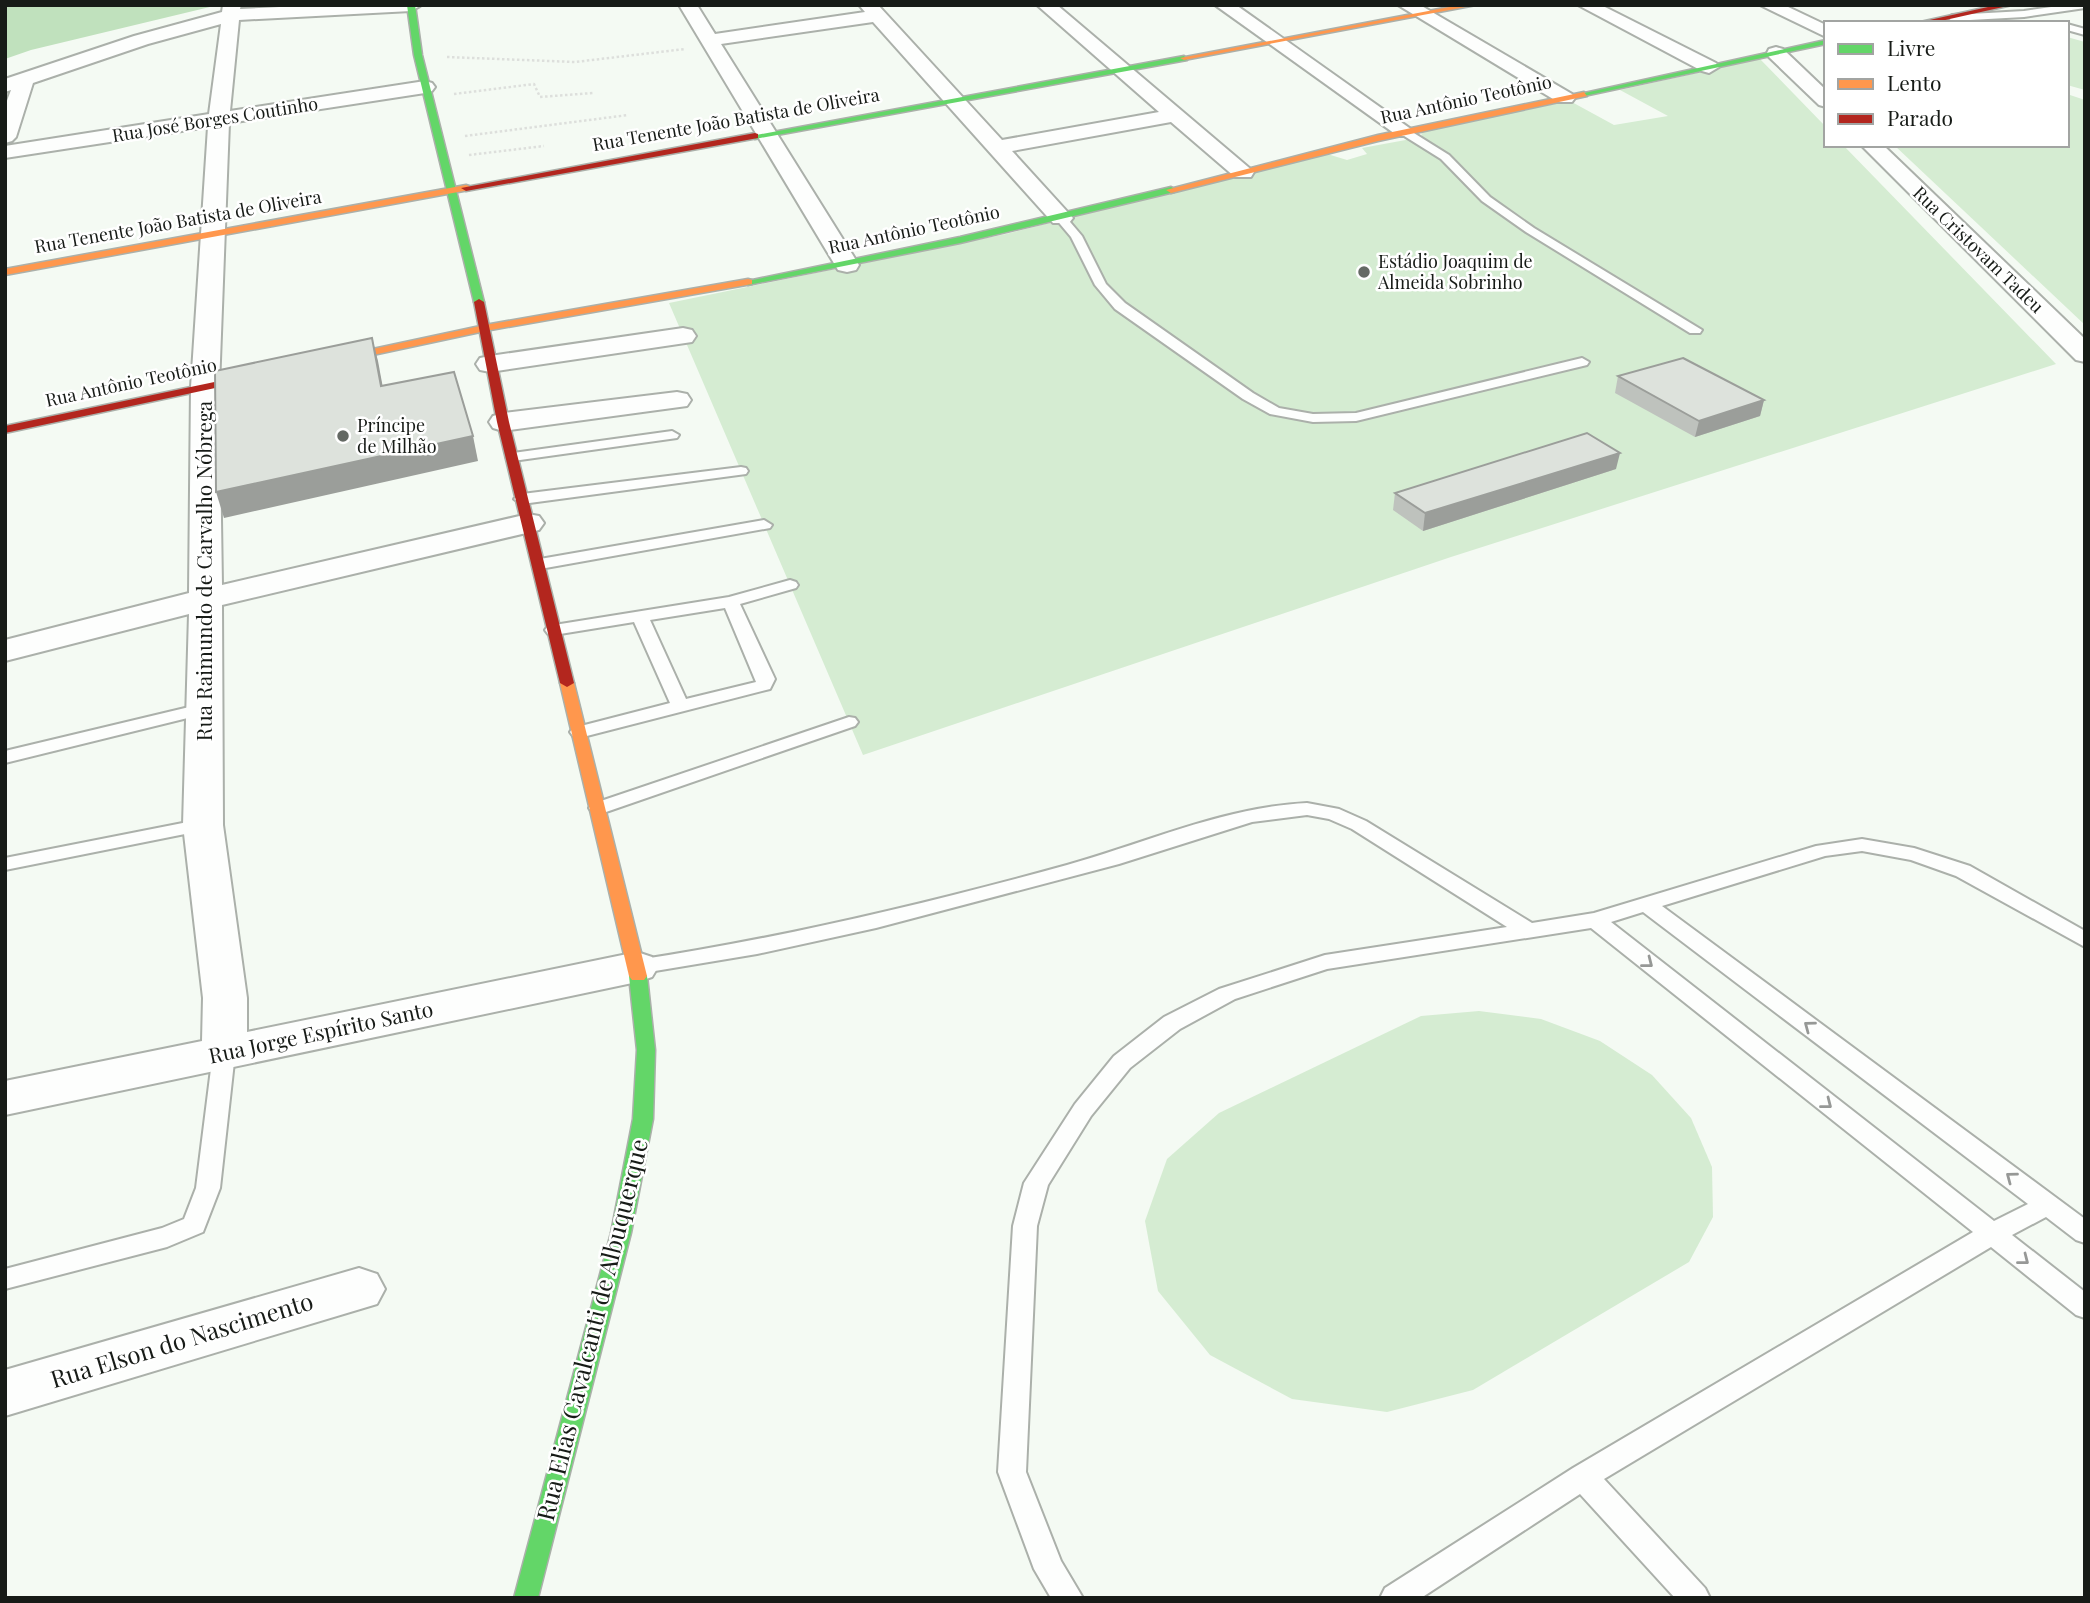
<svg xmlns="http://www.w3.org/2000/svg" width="2090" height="1603" font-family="'Playfair Display',serif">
<rect width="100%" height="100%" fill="#f4faf3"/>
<!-- green -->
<g fill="#d5ecd2">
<path d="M 2067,37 L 2085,42 L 2085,90 L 2067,85 Z"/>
<path d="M 1760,59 L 1826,127 L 1826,145 L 1843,145 L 2056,364 L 1451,557 L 863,755 L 669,303 L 1006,234 L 1324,153 L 1347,160 L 1367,154 L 1362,148 L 1422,137 L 1421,131 L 1570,101 L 1614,125 L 1668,116 L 1620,90 Z"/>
<path d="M 2067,94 L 2085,100 L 2085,325 L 1894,145 L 2067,145 Z"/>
<path d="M 1479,1011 L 1541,1019 L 1600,1041 L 1652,1075 L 1691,1118 L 1712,1167 L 1713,1217 L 1689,1262 L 1473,1390 L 1387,1412 L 1292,1399 L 1210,1355 L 1158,1291 L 1145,1221 L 1167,1159 L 1219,1113 L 1421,1016 Z"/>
</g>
<!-- forest -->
<path fill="#c0e1bd" d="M 5,5 L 212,5 L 214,6 L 31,50 L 5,59 Z"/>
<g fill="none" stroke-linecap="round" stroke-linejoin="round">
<!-- lane casing -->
<g stroke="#abb0aa" stroke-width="4">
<g id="lane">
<path d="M 2065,5 L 2085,5 L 2085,8 L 2024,17 L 1952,21 L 1948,18 L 1952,15 L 2024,11 Z"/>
<path d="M 2067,24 L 2085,29 L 2085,35 L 2067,30 Z"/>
<path d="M 1401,130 L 1409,130 L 1449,155 L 1490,197 L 1534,228 L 1702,330 L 1700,333 L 1690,333 L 1526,232 L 1482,201 L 1441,159 L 1401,134 Z"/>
<path d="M 1057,216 L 1065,216 L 1082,236 L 1106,284 L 1125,303 L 1253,393 L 1279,408 L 1313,414 L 1356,413 L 1582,358 L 1589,362 L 1587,365 L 1356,421 L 1313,422 L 1270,414 L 1243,399 L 1115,309 L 1095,285 L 1071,237 L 1055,218 Z"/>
<path d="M 672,431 L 679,435 L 677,438 L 513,461 L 506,457 L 513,453 Z"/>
<path d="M 741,467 L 746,468 L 748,471 L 746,474 L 522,504 L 514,499 L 522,494 Z"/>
<path d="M 764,520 L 772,525 L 770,528 L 540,569 L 532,564 L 540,559 Z"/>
<path d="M 790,580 L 796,582 L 798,585 L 796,588 L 740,604 L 775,679 L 770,689 L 579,738 L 573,736 L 570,732 L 573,728 L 670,703 L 634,622 L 554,635 L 548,634 L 545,630 L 548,626 L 729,597 ZM 725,608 L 756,682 L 686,699 L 650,620 Z"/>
<path d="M 206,703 L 215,708 L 212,712 L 5,763 L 5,751 Z"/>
<path d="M 849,717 L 855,718 L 858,722 L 855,726 L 606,812 L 592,812 L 589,808 L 592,804 Z"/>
<path d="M 1307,803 L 1339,809 L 1366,821 L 1532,923 L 1594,913 L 1816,846 L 1862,839 L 1914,848 L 1970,866 L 2085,931 L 2085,947 L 1956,876 L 1911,860 L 1862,851 L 1825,856 L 1662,906 L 2085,1219 L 2085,1243 L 2076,1240 L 2046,1217 L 2012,1235 L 2085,1292 L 2085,1318 L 2076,1315 L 1991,1247 L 1604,1479 L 1705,1588 L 1710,1598 L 1675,1598 L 1580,1494 L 1421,1598 L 1380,1598 L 1385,1588 L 1573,1468 L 1973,1232 L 1591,928 L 1327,969 L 1235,999 L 1180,1029 L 1130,1068 L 1091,1116 L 1048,1185 L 1037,1226 L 1026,1472 L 1061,1561 L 1083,1598 L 1051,1598 L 1034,1569 L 998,1472 L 1013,1226 L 1024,1183 L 1075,1104 L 1114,1056 L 1164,1017 L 1219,989 L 1325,955 L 1507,927 L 1352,829 L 1329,819 L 1307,815 L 1252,822 L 1119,864 L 876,928 L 757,954 L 637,974 L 629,972 L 626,967 L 629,962 L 637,960 C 782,938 925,904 1067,865 C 1146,843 1224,807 1307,803 ZM 1643,912 L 2028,1204 L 1994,1221 L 1611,922 Z"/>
<path d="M 203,819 L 210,821 L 213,825 L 210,829 L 5,870 L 5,858 Z"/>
<path d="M 224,1045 L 232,1047 L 235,1053 L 220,1188 L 203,1232 L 167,1247 L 5,1289 L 5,1269 L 162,1228 L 184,1219 L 196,1188 L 213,1053 L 216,1047 Z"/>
</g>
</g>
<!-- street casing -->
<g stroke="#abb0aa" stroke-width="4">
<g id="street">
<path d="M 223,5 L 241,5 L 240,9 L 320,5 L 420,6 L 411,11 L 239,20 L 230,111 L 425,81 L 432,83 L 435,87 L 432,91 L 425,93 L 229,123 L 219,387 L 222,585 L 528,514 L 539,516 L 544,523 L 539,530 L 222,605 L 223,825 L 247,998 L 247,1032 L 637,952 L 652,957 L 658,967 L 652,977 L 637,982 L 5,1115 L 5,1081 L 202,1041 L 203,998 L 183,825 L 189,614 L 5,661 L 5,640 L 189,593 L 191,387 L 208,127 L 5,158 L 5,146 L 209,114 L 221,24 L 148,44 L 33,83 L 16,137 L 12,141 L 5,143 L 5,106 L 11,90 L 5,92 L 5,79 L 134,36 L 222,12 Z"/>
<path d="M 679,5 L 697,5 L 715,34 L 865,12 L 859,5 L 878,5 L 1002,140 L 1159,112 L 1037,5 L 1057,5 L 1254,172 L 1251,177 L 1235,177 L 1171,122 L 1012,151 L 1073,218 L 1069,223 L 1053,223 L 873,22 L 721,44 L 859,265 L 856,270 L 847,272 L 838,270 Z"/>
<path d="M 1215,5 L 1236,5 L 1415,132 L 1412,136 L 1398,136 Z"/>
<path d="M 1398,5 L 1420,5 L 1572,94 L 1575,98 L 1572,102 L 1558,102 Z"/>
<path d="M 1578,5 L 1601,5 L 1716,63 L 1719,67 L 1709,73 L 1702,71 Z"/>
<path d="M 1760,5 L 1784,5 L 1826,25 L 1826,37 Z"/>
<path d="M 1776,47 L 1783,49 L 1826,90 L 1826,107 L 1819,105 L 1769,57 L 1767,53 L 1769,49 Z"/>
<path d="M 1861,145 L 1883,145 L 2085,339 L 2085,362 L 2076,360 Z"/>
<path d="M 683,328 L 692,330 L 696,336 L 692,342 L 490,372 L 480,370 L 476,364 L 480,358 L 490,356 Z"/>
<path d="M 677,392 L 687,394 L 691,400 L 687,406 L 503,431 L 493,428 L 489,422 L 493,416 L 503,413 Z"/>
<path d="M 359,1268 L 377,1274 L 385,1289 L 377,1304 L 5,1416 L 5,1370 Z"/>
</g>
</g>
<!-- fast casing -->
<g stroke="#abb0aa" stroke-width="3">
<g id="fast">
<path d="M 407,5 L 415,5 L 422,55 L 484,302 L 479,305 L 474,302 L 414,55 Z"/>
<path d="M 1826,40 L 1826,44 L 1584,96 L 1580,94 Z"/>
<path d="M 1184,56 L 1187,60 L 755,139 L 751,136 Z"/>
<path d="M 1171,187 L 1176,190 L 1174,192 L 960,243 L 748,285 L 743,282 L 960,237 Z"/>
<path d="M 638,970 L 644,972 L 647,976 L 655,1050 L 653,1119 L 631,1233 L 538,1598 L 514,1598 L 611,1233 L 633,1119 L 637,1050 L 629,976 L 632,972 Z"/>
</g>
</g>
<!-- slow casing -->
<g stroke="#abb0aa" stroke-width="3">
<g id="slow">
<path d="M 1460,5 L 1476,5 L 1184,60 L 1180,58 Z"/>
<path d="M 1584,92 L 1587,96 L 1378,141 L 1171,193 L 1166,190 L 1378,135 Z"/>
<path d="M 466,185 L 469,186 L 469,190 L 5,275 L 5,269 Z"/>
<path d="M 748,279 L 752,280 L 752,284 L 485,331 L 326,365 L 320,362 L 326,359 L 485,325 Z"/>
<path d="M 567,679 L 574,683 L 647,976 L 644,980 L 632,980 L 629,976 L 560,683 Z"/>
</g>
</g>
<!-- jam casing -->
<g stroke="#abb0aa" stroke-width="3">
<g id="jam">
<path d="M 1997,5 L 2012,5 L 1932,23 L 1916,23 Z"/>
<path d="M 755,133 L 758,134 L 758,138 L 466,191 L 461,188 Z"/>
<path d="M 479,299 L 484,302 L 509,422 L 574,683 L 567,687 L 560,683 L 497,422 L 474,302 Z"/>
<path d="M 267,371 L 271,372 L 271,376 L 5,433 L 5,426 Z"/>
</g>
</g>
<!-- path -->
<g stroke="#dddfdc" stroke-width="2.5" stroke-dasharray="2.5 2.5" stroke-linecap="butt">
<path d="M 447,57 L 575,62 L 685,49"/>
<path d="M 454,94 L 534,84 L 540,97 L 593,93"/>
<path d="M 465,136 L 628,115"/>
<path d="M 469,155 L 544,146"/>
</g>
<!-- lane -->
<use href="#lane" fill="#fdfefd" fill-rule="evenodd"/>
<!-- street -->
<use href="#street" fill="#fdfefd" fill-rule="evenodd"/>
<!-- fast -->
<use href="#fast" fill="#63d668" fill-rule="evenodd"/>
<!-- slow -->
<use href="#slow" fill="#ff974d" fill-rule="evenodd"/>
<!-- jam -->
<use href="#jam" fill="#b3261e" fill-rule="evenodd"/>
</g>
<!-- wall -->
<g fill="#bec2bd">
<path d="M 1618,376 L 1764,400 L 1760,416 L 1695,437 L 1615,393 Z"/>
<path d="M 1616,469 L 1423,531 L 1393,510 L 1395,493 Z"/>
</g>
<!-- shaded-wall -->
<g fill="#9b9e9a">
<path d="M 372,338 L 378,361 L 387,410 L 381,386 Z"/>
<path d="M 1764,400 L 1760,416 L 1695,437 L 1699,421 Z"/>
<path d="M 473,436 L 478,461 L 224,518 L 216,492 Z"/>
<path d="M 1620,453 L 1616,469 L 1423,531 L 1425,513 Z"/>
</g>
<!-- building -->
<g fill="#dde2dc" stroke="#9b9e9a" stroke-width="2">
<path d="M 372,338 L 381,386 L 454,372 L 473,436 L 216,492 L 215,371 Z"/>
<path d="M 1683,358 L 1764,400 L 1699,421 L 1618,376 Z"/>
<path d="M 1587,433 L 1620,453 L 1425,513 L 1395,493 Z"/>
</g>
<!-- one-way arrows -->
<defs><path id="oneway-chevron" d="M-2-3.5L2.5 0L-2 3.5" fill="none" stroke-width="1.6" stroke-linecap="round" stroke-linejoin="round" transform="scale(1.75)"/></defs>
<g stroke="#969896">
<use href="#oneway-chevron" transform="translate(1648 963) rotate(38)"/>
<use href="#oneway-chevron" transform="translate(1809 1026) rotate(-143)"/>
<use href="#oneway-chevron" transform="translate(1827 1104) rotate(38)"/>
<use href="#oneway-chevron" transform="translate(2011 1177) rotate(-143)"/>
<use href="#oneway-chevron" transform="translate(2024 1260) rotate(38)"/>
</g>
<!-- markers -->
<g fill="#646964" stroke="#fff" stroke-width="2.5">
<circle cx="1364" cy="272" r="7"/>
<circle cx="343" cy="436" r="7"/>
</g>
<g text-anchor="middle" stroke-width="5" stroke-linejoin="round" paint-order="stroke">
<!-- far-street labels -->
<g font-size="18" fill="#171b17" stroke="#fff">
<text transform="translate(1466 100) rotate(-12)" y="6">Rua Antônio Teotônio</text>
<text transform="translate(215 120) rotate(-9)" y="6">Rua José Borges Coutinho</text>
<text transform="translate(736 120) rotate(-10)" y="6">Rua Tenente João Batista de Oliveira</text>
<text transform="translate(178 222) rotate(-10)" y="6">Rua Tenente João Batista de Oliveira</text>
<text transform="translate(914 230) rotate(-12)" y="6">Rua Antônio Teotônio</text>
<text transform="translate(1978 250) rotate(44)" y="6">Rua Cristovam Tadeu</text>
<text transform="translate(131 383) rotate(-12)" y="6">Rua Antônio Teotônio</text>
</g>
<!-- far-poi labels -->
<g font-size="18" fill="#171b17" stroke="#fff" text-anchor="start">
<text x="1378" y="268">Estádio Joaquim de<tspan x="1378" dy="21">Almeida Sobrinho</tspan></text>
<text x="357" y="432">Príncipe<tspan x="357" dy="21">de Milhão</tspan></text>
</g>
<!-- street labels -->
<g font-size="21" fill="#171b17" stroke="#fff">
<text transform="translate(205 571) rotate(-90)" y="7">Rua Raimundo de Carvalho Nóbrega</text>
<text transform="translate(321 1033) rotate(-12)" y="7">Rua Jorge Espírito Santo</text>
</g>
<!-- near-street labels -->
<g font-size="24" fill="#171b17" stroke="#fff">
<text transform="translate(593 1330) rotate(-76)" y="8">Rua Elias Cavalcanti de Albuquerque</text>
<text transform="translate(182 1341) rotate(-17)" y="8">Rua Elson do Nascimento</text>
</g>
</g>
<!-- border -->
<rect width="2090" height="1603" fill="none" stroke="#171b17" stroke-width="14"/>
<!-- legend -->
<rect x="1824" y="21" width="245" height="126" fill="#ffffff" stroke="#a2a4a2" stroke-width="2"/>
<rect x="1838" y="44" width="35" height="10" fill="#63d668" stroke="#a2a4a2" stroke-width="2"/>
<text x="1887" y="56" font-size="21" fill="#171b17">Livre</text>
<rect x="1838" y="79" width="35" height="10" fill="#ff974d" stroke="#a2a4a2" stroke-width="2"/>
<text x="1887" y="91" font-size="21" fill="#171b17">Lento</text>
<rect x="1838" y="114" width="35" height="10" fill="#b3261e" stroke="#a2a4a2" stroke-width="2"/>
<text x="1887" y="126" font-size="21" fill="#171b17">Parado</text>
</svg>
